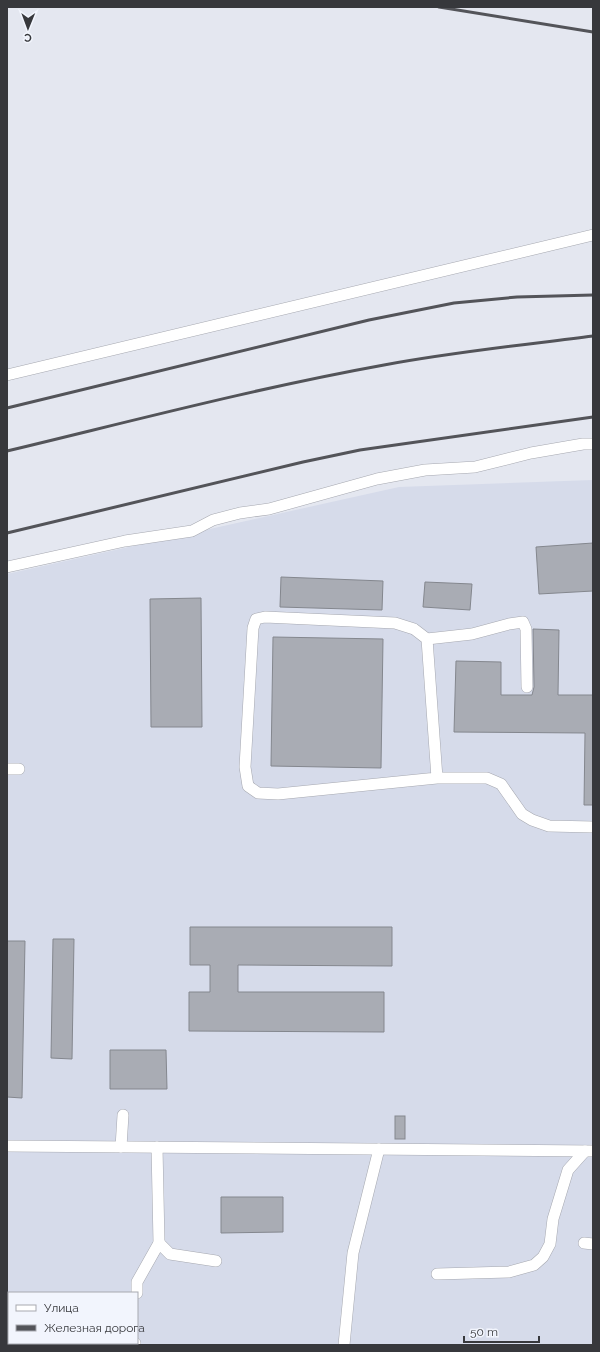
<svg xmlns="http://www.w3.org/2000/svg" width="600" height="1352" font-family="Raleway,sans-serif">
<rect width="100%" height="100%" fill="#e4e7f0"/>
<!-- built -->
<path fill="#d6dbea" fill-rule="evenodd" d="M 593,480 L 593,1345 L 7,1345 L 7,574 L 399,487 ZM 9,1293 L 137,1293 L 137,1343 L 9,1343 Z"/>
<!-- building -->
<g fill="#a9acb4" stroke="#84878e">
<path d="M 593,543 L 593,591 L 539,594 L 536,547 Z"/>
<path d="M 281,577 L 383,581 L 382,610 L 280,607 Z"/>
<path d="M 425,582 L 472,584 L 470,610 L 423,607 Z"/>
<path d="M 201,598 L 202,727 L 151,727 L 150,599 Z"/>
<path d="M 533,629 L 559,630 L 558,695 L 593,695 L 593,805 L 584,805 L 585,733 L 454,732 L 456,661 L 501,662 L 501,695 L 532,695 L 534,687 Z"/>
<path d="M 273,637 L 383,639 L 381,768 L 271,766 Z"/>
<path d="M 190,927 L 392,927 L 392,966 L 238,965 L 238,992 L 384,992 L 384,1032 L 189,1031 L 189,992 L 210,992 L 210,965 L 190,965 Z"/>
<path d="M 53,939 L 74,939 L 72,1059 L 51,1058 Z"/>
<path d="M 7,941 L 25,941 L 22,1098 L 7,1097 Z"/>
<path d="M 110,1050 L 166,1050 L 167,1089 L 110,1089 Z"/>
<rect x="395" y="1116" width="10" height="23"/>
<path d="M 221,1197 L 283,1197 L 283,1232 L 221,1233 Z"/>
</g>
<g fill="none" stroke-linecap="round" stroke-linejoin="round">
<!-- minor casing -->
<g stroke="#a6a8b0" stroke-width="12">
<g id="minor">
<path d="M 7,375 L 593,235"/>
<path d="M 7,567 L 125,541 L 192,531 L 213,520 L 240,513 L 269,509 L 377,479 L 425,470 L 475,467 L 531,453 L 583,444 L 593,444"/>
<path d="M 427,639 L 472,634 L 509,624 L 523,622 L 526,629 L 527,687"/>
<path d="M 7,769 L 19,769"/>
<path d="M 437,778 L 427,639 L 414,629 L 395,623 L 265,617 L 256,619 L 253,628 L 245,767 L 248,786 L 258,793 L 278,794 L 437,778 L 487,778 L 501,784 L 522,814 L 532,820 L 549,826 L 593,827"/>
<path d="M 7,1146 L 593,1151"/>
<path d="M 121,1147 L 123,1115"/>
<path d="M 159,1243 L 170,1254 L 216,1261"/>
<path d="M 584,1243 L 593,1244"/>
<path d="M 437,1274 L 509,1272 L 534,1265 L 543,1257 L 550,1244 L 553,1219 L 568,1170 L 585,1151"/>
<path d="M 137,1293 L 137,1282 L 159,1243 L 157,1147"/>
<path d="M 134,1345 L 135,1343"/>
<path d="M 344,1345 L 353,1253 L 379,1149"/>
</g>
</g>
<!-- minor -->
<use href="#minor" stroke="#fff" stroke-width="11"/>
<!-- rail -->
<g stroke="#535459" stroke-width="3">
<path d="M 439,7 L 593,32"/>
<path d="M 7,408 L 369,320 L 454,303 L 517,297 L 593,295"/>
<path d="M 7,451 C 132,421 257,388 384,365 C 453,352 523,345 593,336"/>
<path d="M 7,533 L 303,462 L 360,450 L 593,417"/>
</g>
</g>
<!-- border -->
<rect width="600" height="1352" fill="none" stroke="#37383c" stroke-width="16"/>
<!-- legend -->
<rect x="8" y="1292" width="130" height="52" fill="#f2f5fd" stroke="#a7a9b0"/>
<rect x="16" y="1305" width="20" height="6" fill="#ffffff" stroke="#a7a9b0"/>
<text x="44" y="1312" font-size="12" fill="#37383c">Улица</text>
<rect x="16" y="1325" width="20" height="6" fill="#535459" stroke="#a7a9b0"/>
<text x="44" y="1332" font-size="12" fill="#37383c">Железная дорога</text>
<!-- north arrow -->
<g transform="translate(28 28) rotate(181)" stroke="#f2f5fd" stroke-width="3" paint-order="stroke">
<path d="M0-3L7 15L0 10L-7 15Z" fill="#37383c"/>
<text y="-6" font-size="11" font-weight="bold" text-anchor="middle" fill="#37383c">С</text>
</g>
<!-- scale -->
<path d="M464 1336v6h75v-6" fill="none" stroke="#37383c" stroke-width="2"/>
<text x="470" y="1336" font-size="12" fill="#37383c" stroke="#f2f5fd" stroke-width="3" paint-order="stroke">50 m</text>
</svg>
